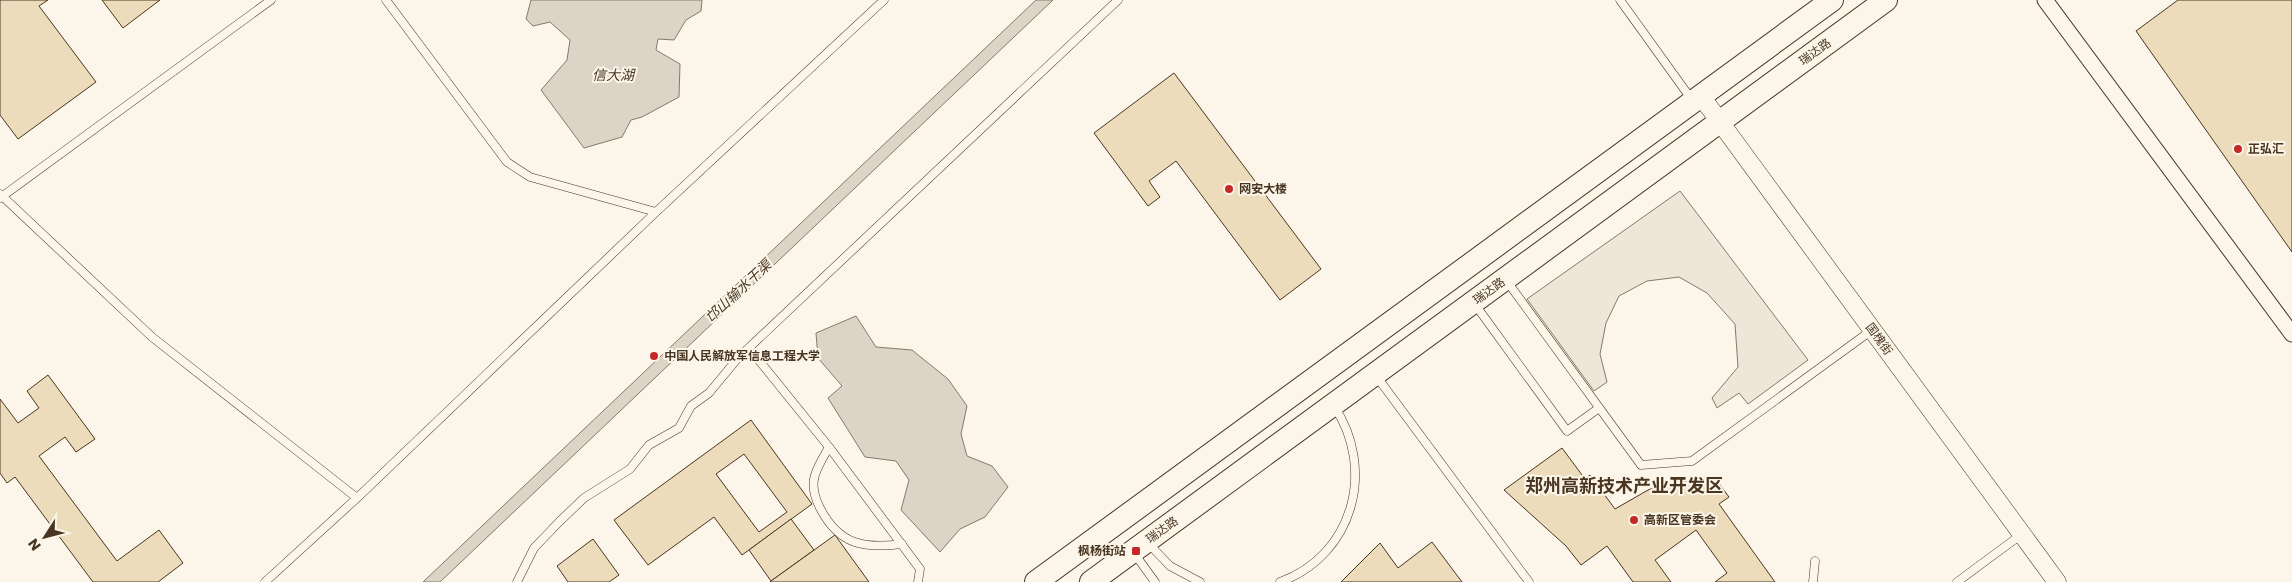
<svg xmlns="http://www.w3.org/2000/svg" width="2292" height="582" font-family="Poppins,'Noto Sans SC',sans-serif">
<rect width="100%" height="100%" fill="#fbf6e9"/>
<!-- green -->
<path fill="#ede6d9" stroke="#887966" d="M 1680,191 L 1808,360 L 1748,404 L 1739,393 L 1717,408 L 1712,398 L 1738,367 L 1735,324 L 1707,293 L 1679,277 L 1647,281 L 1619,296 L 1606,323 L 1600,354 L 1607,382 L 1594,391 L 1527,299 Z"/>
<!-- water -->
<g fill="#dcd4c6" stroke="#887966">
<path d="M 531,0 L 702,0 L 701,11 L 686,20 L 674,40 L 658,39 L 656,50 L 680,64 L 679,97 L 642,117 L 631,120 L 622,137 L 584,148 L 541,90 L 567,60 L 570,40 L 550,22 L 533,26 L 526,19 Z"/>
<path d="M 1036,0 L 1053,0 L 440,582 L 423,582 Z"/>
<path d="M 856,316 L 876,347 L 912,350 L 948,379 L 967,406 L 961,434 L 967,456 L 992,466 L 1008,487 L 985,517 L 960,529 L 940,552 L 901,510 L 909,480 L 896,461 L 865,457 L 828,398 L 842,386 L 818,358 L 816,333 Z"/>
</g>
<!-- building -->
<g fill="#ecdcbc" stroke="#4a3520" fill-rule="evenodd">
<path d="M 0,0 L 48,0 L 39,6 L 96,82 L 18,139 L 0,115 Z"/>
<path d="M 102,0 L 160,0 L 123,28 Z"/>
<path d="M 2178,0 L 2292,0 L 2292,252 L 2136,31 Z"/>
<path d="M 1174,73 L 1321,269 L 1280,300 L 1176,161 L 1149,181 L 1160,197 L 1148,206 L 1094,133 Z"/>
<path d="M 48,375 L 95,439 L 76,452 L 65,437 L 39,456 L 117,561 L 159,530 L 183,563 L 158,582 L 93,582 L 15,477 L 7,483 L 0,473 L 0,399 L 18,423 L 39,408 L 27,391 Z"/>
<path d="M 751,420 L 812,504 L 742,555 L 714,517 L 648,565 L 614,520 ZM 744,454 L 787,512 L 759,532 L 716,474 Z"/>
<path d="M 1562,448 L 1585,479 L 1590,475 L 1615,509 L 1648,490 L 1665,484 L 1679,481 L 1702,482 L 1710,486 L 1717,481 L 1729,497 L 1719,504 L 1775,582 L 1715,582 L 1727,573 L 1696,530 L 1655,560 L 1671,582 L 1633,582 L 1607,546 L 1581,565 L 1566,546 L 1504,490 Z"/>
<path d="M 791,519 L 814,550 L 771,581 L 749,550 Z"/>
<path d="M 835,535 L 869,582 L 770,582 L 771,581 Z"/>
<path d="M 593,539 L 619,575 L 609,582 L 568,582 L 557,566 Z"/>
<path d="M 1432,542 L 1462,582 L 1341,582 L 1380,543 L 1398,568 Z"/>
</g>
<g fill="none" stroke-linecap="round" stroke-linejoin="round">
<!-- service casing -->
<g stroke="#4a3520" stroke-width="9">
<g id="service">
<path d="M 386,0 L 507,162 L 530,177 L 656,212"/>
<path d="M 1620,0 L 1692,100"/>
<path d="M 0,194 L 152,337 L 357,498"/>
<path d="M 0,198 L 271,0"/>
<path d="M 1506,280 L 1641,465 L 1692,461 L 1872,330"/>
<path d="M 1474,303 L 1567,431 L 1599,408"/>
<path d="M 749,348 L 829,447 L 920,569 L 918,582"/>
<path d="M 1377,377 L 1529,582"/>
<path d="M 829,447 C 824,456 818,465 815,475 C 811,487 815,498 820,508 C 839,545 864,549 902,544"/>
<path d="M 1148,543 L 1170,566 L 1200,582"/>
<path d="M 1134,553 L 1155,582"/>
<path d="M 265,582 L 357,498 L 656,212 L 884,0"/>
<path d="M 517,582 L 534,548 L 559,522 L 584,498 L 630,469 L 649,445 L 679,428 L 691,406 L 709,393 L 738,358 L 1118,0"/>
<path d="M 1280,582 C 1354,555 1376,469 1334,406"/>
<path d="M 1813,582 L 1815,561"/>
<path d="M 1957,582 L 2022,534"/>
</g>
</g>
<!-- minor casing -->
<g stroke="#4a3520" stroke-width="17">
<path id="minor" d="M 2045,0 L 2292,334"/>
</g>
<!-- tertiary casing -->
<g stroke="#4a3520" stroke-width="19">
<path id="tertiary" d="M 1701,96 L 2057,582"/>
</g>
<!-- primary casing -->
<g stroke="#4a3520" stroke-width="24">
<g id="primary">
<path d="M 1036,582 L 1832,0"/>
<path d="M 1091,582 L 1886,0"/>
</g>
</g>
<!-- service -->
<use href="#service" stroke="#fbf6e9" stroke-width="8"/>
<!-- minor -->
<use href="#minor" stroke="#fbf6e9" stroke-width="15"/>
<!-- tertiary -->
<use href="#tertiary" stroke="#fbf6e9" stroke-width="18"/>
<!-- primary -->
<use href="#primary" stroke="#fbf6e9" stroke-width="22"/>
</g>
<!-- markers -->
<g fill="#c62828" stroke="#fbf6e9" stroke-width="2">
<circle cx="2238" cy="149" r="5"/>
<circle cx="1229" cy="189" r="5"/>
<circle cx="654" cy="356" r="5"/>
<circle cx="1634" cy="520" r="5"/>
<rect x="1131" y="546" width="10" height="10" rx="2.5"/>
</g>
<g text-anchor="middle" stroke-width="4" stroke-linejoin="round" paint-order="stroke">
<!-- street labels -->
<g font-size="12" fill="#4a3520" stroke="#fbf6e9">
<text transform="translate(1815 52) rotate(-36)" y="4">瑞达路</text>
<text transform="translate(1489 291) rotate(-36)" y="4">瑞达路</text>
<text transform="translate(1879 339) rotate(54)" y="4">国槐街</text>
<text transform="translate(1162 530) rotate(-36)" y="4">瑞达路</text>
</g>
<!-- poi labels -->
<g font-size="12" font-weight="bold" fill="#4a3520" stroke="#fbf6e9" text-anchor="start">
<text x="2248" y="153">正弘汇</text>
<text x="1239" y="193">网安大楼</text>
<text x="664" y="360">中国人民解放军信息工程大学</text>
<text x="1644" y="524">高新区管委会</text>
<text x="1126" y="555" text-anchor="end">枫杨街站</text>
</g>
<!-- water labels -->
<g font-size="14" font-style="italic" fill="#4a3520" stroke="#fbf6e9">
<text x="613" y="80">信大湖</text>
<text transform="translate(738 291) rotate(-43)" y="5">邙山输水干渠</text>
</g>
<!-- district labels -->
<g font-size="18" font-weight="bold" fill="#4a3520" stroke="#fbf6e9">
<text x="1624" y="492">郑州高新技术产业开发区</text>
</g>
</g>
<!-- north arrow -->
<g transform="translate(45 537) rotate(234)" stroke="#fbf6e9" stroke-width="4" paint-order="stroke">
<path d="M0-4L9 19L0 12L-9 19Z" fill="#4a3520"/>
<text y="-8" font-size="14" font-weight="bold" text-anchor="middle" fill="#4a3520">N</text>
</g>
</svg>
